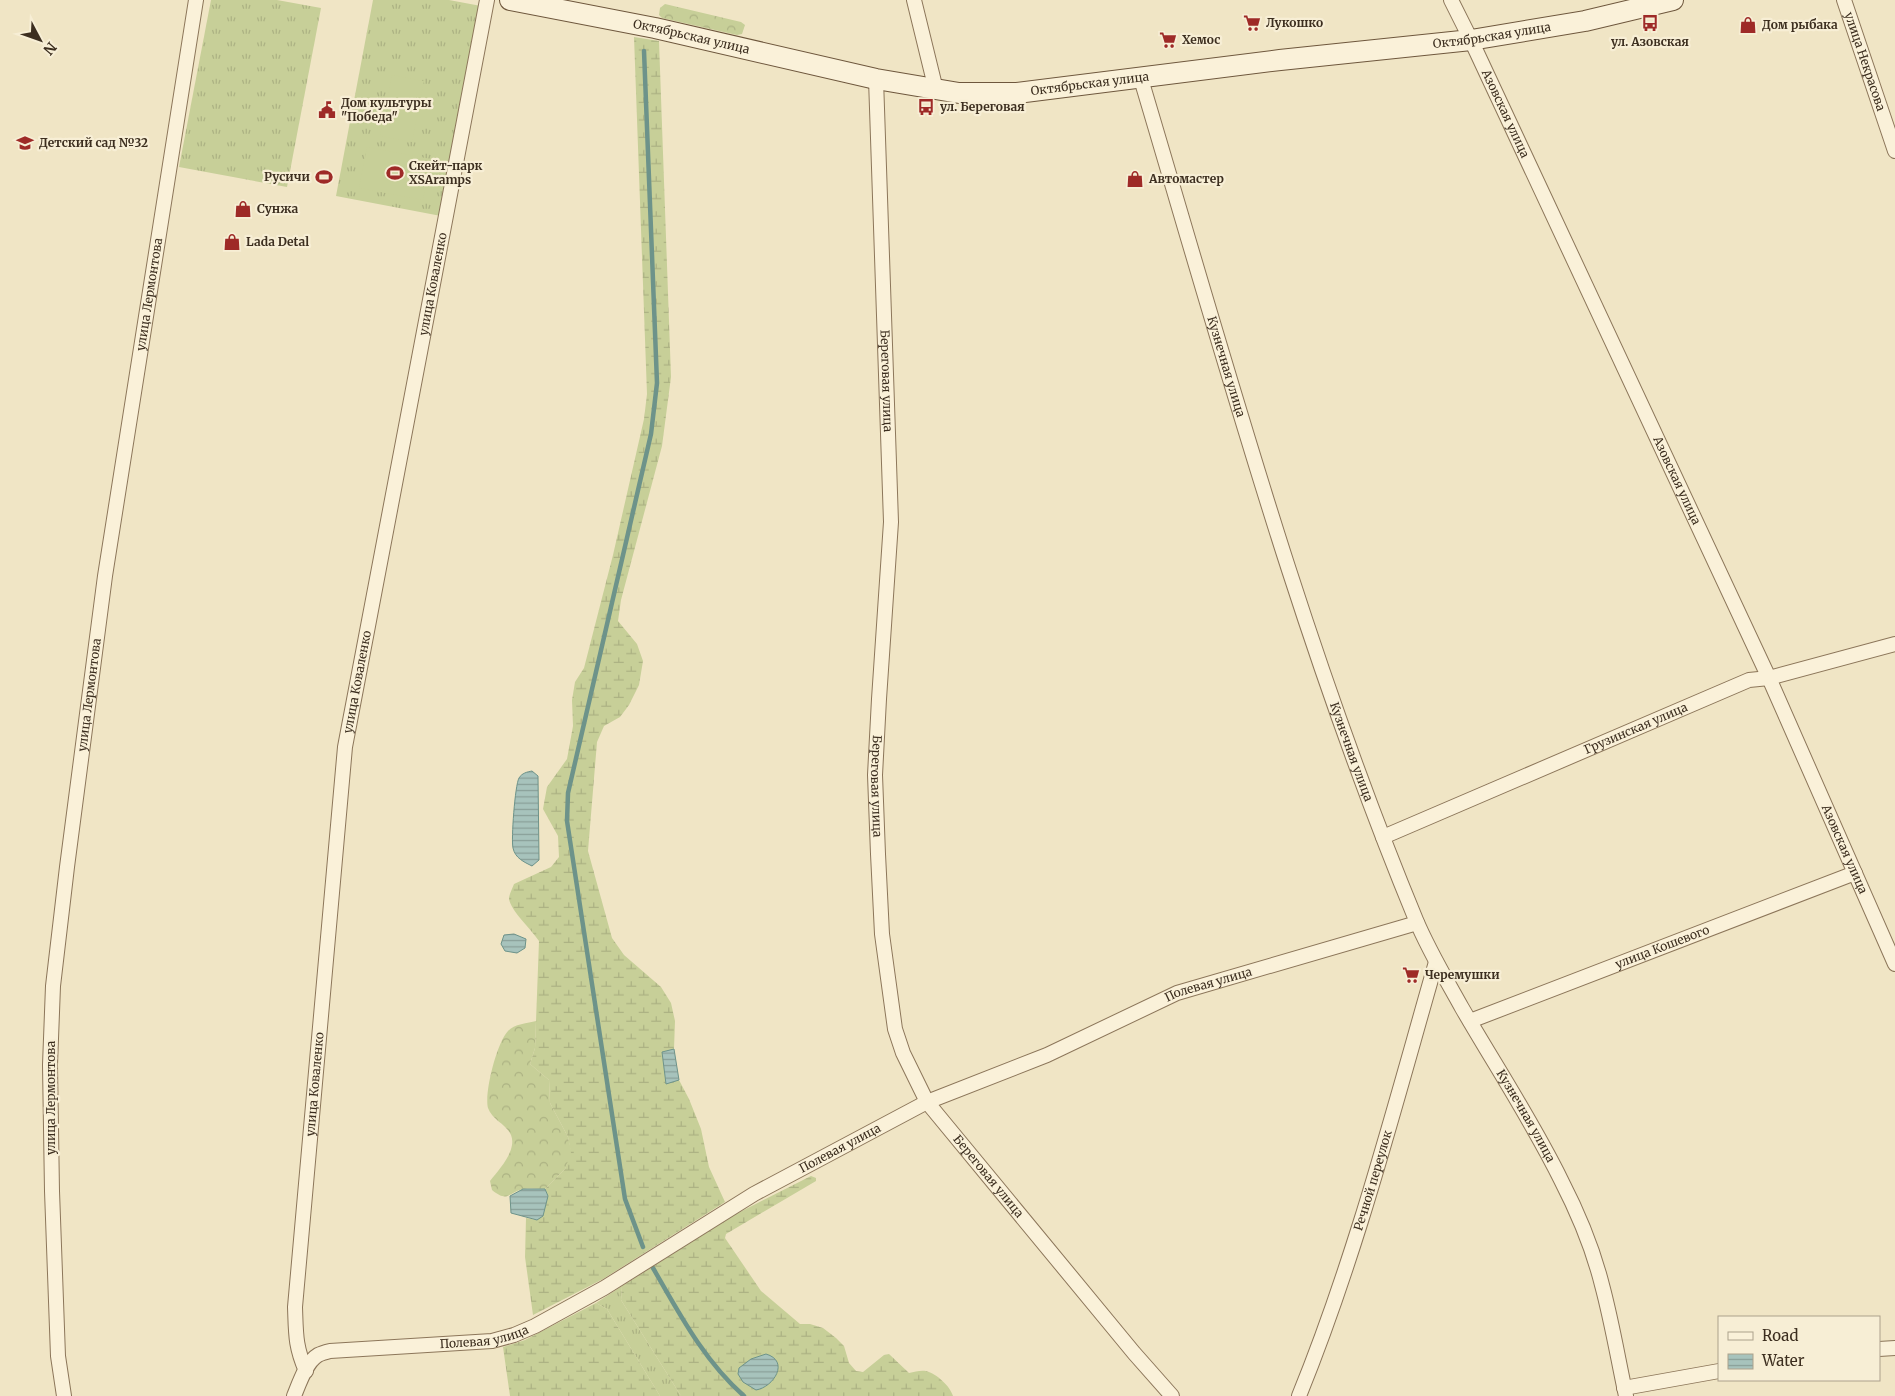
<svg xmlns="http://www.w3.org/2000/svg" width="1895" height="1396" font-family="Merriweather,serif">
<defs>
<pattern id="grass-tufts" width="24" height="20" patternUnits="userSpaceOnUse" patternTransform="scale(1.25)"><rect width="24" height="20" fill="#c7cf98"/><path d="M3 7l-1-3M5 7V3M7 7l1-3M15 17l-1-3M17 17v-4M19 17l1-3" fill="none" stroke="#acb283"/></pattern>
<pattern id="forest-crowns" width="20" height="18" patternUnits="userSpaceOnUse" patternTransform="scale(1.25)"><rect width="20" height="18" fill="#c7cf98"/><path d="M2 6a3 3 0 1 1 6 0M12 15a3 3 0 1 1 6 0" fill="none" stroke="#acb283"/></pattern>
<pattern id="wetland-marsh" width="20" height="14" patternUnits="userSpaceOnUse" patternTransform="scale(1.25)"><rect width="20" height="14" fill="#c7cf98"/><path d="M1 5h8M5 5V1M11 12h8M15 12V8" fill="none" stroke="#acb283"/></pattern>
<pattern id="water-rules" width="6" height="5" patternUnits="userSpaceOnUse" patternTransform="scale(1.25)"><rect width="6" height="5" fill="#a7c3bc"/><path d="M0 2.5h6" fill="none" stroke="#899f98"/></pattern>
</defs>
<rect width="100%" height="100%" fill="#f0e5c5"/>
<!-- grass -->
<g fill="url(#grass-tufts)">
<path d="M 211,0 L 277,0 L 321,8 L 287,187 L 179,167 Z"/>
<path d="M 373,0 L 449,0 L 481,6 L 441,216 L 336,196 Z"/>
<path d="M 622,1286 L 621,1300 L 681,1396 L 660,1396 L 607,1309 L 596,1303 Z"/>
</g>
<!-- forest -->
<g fill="url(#forest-crowns)">
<path d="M 665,4 L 741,22 L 745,25 L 742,34 L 737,35 L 662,18 L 659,15 L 660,8 Z"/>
<path d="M 536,1021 L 535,1048 L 530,1064 L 549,1080 L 550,1103 L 568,1137 L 572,1154 L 565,1169 L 545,1189 C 538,1189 531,1188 524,1189 C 509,1191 509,1204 492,1190 L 490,1181 C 498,1171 510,1158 512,1145 C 515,1126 493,1123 488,1108 C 484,1093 497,1042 508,1031 C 514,1024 528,1023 536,1021 Z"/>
</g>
<!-- wetland -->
<g fill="url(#wetland-marsh)">
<path d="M 634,37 L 659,41 L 671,377 L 662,446 L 621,600 L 618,621 L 637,644 L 643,661 L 639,685 L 629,705 L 620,717 L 604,726 L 597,742 L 588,851 L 612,938 L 624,955 L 661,987 L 671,1003 L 675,1021 L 674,1049 L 662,1052 L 666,1083 L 679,1080 L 689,1099 L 701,1129 L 709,1167 L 725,1202 L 603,1279 L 533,1315 L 525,1257 L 526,1218 L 537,1220 L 548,1196 L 545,1189 L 565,1169 L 571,1153 L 568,1137 L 550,1103 L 549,1080 L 530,1064 L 535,1048 L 539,941 C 531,929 511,911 509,899 C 509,895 512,889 514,884 L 551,867 L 559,857 L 558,836 L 543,809 L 547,787 L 567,759 L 573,726 L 572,700 L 575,682 L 584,668 L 613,555 L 644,419 L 647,394 Z"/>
<path d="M 811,1176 L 816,1178 L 816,1181 L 726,1234 L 725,1238 L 761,1291 L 800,1324 L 810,1324 L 823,1328 L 836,1338 L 844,1346 L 849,1363 L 856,1371 L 863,1372 L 884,1355 L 889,1354 L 909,1373 C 915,1372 920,1370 926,1371 C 937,1374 950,1386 953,1396 L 681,1396 L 621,1300 L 622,1286 L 736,1214 Z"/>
<path d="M 596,1303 L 607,1309 L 660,1396 L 510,1396 L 503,1347 L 525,1340 Z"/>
</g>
<!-- pitch -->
<g fill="#c7cf98">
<path d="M 392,75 L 424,81 L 412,142 L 380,136 Z"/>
<path d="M 367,147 L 431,159 L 423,200 L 359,188 Z"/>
</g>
<!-- water -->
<g fill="url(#water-rules)" stroke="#6d938a">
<path d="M 532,771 L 538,776 L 539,860 L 532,866 C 524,862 515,858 513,848 C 511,840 515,785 519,778 C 522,773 527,772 532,771 Z"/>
<path d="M 514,934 L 526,939 L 525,948 L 517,953 L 505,951 L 501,944 L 504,935 Z"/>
<path d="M 674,1049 L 679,1080 L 666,1084 L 662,1052 Z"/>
<path d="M 523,1189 L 545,1189 L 548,1196 L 543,1216 L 537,1220 L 511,1213 L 510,1196 Z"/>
<path d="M 766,1354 C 790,1361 774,1387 756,1390 L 743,1382 L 738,1374 L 739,1368 L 751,1359 Z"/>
</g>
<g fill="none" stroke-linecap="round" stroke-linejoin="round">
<!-- stream -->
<g stroke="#6d938a" stroke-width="4.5">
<path d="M 643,1247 L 625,1199 L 567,821 L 568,793 L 651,434 L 657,383 L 644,51"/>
<path d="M 653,1268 C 679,1313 704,1361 744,1396"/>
</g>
<!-- street casing -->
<g stroke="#8c765a" stroke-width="16">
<g id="street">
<path d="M 914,0 L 936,90"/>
<path id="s1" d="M 1451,0 L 1471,40 L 1769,678 L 1895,964"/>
<path id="s2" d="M 1844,0 L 1895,151"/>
<path id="s3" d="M 876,79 L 891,522 L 879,699 L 875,775 L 878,854 L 882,934 L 895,1029 L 903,1053 L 927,1102 L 1134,1353 L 1172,1396"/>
<path id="s4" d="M 1141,79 C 1225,361 1303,647 1416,920 C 1429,951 1446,979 1462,1008 C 1495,1065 1532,1121 1561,1180 C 1578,1213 1593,1249 1602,1285 C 1612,1322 1618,1359 1626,1396"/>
<path id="s5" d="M 1383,837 L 1749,680 L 1769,678 L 1895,644"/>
<path id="s6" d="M 1470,1021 L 1855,873"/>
<path d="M 1879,1349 L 1895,1348"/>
<path id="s7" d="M 306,1371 C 295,1346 296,1333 295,1307 L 345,747 L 487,0"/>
<path d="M 1624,1388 L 1719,1371"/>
<path id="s8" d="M 64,1396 L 58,1356 L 52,1191 L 50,1065 L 53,986 L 67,867 L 105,576 L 196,0"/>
<path id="s9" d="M 294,1396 C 299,1384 306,1362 318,1355 C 322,1353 326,1352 330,1351 L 492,1341 L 514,1335 L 535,1326 L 604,1288 L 754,1194 L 927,1102 L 1047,1055 L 1177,993 L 1417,923"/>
<path id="s10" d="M 1299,1396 C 1356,1256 1394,1108 1436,962"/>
</g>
</g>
<!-- secondary casing -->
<g stroke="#6e573d" stroke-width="22">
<g id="secondary">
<path id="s11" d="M 510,0 L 655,28 L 876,79 L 959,93 L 1017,93 L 1280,60 L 1471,40 L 1585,21 L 1673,0"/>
</g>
</g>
<!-- street -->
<use href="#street" stroke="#faf1d9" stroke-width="14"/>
<!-- secondary -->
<use href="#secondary" stroke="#faf1d9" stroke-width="20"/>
</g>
<!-- icons -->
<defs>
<g id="supermarket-bare" transform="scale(1.35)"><path d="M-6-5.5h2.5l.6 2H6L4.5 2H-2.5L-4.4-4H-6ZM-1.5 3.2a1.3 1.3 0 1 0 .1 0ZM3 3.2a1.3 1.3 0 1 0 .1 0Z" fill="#9e2a27" stroke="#f7eed5" stroke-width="2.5" paint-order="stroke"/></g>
<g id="bus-bare" transform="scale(1.35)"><path d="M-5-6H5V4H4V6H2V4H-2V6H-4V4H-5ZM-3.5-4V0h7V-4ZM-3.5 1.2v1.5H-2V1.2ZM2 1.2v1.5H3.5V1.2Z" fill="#9e2a27" stroke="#f7eed5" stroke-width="2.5" paint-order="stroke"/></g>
<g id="shop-bare" transform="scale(1.35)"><path d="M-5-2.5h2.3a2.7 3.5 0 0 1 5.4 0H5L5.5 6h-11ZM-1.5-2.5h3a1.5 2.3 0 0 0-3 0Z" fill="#9e2a27" stroke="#f7eed5" stroke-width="2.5" paint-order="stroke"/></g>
<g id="civic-bare" transform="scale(1.35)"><path d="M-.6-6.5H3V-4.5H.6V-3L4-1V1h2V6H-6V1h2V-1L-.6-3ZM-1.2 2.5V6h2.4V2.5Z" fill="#9e2a27" stroke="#f7eed5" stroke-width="2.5" paint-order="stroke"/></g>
<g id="school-bare" transform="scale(1.35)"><path d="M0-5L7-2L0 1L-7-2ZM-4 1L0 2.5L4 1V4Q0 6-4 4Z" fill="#9e2a27" stroke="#f7eed5" stroke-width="2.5" paint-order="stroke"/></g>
<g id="stadium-bare" transform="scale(1.35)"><path d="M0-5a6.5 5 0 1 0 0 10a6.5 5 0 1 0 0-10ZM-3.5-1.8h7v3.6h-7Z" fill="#9e2a27" stroke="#f7eed5" stroke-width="2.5" paint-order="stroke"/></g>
</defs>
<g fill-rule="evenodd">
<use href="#supermarket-bare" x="1252" y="23"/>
<use href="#bus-bare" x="1650" y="23"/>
<use href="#shop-bare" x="1748" y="25"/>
<use href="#supermarket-bare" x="1168" y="40"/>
<use href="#bus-bare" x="926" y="107"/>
<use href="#civic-bare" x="327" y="110"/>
<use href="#school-bare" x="25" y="143"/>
<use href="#stadium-bare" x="395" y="173"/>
<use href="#stadium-bare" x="324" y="177"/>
<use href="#shop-bare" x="1135" y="179"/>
<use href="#shop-bare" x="243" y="209"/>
<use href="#shop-bare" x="232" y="242"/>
<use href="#supermarket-bare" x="1411" y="975"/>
</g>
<g text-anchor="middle" stroke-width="4.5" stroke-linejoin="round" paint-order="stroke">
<!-- poi labels -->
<g font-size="12" font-weight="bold" fill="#3c2e1f" stroke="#f7eed5" text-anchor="start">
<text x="1266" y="27">Лукошко</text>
<text x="1762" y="29">Дом рыбака</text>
<text x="1182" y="44">Хемос</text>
<text x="1650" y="46" text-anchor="middle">ул. Азовская</text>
<text x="341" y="107">Дом культуры<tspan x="341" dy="14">"Победа"</tspan></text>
<text x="940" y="111">ул. Береговая</text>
<text x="39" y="147">Детский сад №32</text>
<text x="409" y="170">Скейт-парк<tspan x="409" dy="14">XSAramps</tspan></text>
<text x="310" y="181" text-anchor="end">Русичи</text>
<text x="1149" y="183">Автомастер</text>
<text x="257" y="213">Сунжа</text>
<text x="246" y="246">Lada Detal</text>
<text x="1425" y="979">Черемушки</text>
</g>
<!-- street labels -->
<g font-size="12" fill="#3c2e1f" stroke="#f7eed5">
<text dy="4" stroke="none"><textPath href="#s11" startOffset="995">Октябрьская улица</textPath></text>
<text dy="4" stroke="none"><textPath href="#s11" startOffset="185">Октябрьская улица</textPath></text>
<text dy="4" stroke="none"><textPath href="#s2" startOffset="65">улица Некрасова</textPath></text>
<text dy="4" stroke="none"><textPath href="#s11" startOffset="590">Октябрьская улица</textPath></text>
<text dy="4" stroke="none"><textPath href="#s1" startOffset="126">Азовская улица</textPath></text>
<text dy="4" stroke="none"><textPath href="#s7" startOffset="1099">улица Коваленко</textPath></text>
<text dy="4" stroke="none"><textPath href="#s8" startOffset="1109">улица Лермонтова</textPath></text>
<text dy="4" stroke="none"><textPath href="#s4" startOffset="300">Кузнечная улица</textPath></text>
<text dy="4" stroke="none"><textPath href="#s3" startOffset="302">Береговая улица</textPath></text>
<text dy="4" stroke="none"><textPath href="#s1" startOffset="531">Азовская улица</textPath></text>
<text dy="4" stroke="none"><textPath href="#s7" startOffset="694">улица Коваленко</textPath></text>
<text dy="4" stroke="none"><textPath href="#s8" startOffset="704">улица Лермонтова</textPath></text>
<text dy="4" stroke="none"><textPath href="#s5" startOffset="275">Грузинская улица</textPath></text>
<text dy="4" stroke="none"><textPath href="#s4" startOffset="705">Кузнечная улица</textPath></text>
<text dy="4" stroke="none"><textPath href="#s3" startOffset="708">Береговая улица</textPath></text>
<text dy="4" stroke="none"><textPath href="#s1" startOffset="936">Азовская улица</textPath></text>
<text dy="4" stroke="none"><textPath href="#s6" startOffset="206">улица Кошевого</textPath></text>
<text dy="4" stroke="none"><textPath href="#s9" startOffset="1026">Полевая улица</textPath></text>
<text dy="4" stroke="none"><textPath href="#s7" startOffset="289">улица Коваленко</textPath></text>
<text transform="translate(51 1098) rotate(-90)" y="4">улица Лермонтова</text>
<text dy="4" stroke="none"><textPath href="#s4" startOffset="1110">Кузнечная улица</textPath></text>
<text dy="4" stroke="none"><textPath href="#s9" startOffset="622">Полевая улица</textPath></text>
<text dy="4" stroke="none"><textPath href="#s3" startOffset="1128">Береговая улица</textPath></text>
<text dy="4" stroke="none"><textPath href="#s10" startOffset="228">Речной переулок</textPath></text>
<text dy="4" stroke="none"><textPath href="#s9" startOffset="216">Полевая улица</textPath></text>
</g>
</g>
<!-- legend -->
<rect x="1718" y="1316" width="162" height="65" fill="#f7eed5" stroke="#aca18c"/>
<rect x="1728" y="1332" width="25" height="8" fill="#faf1d9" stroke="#aca18c"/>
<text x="1762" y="1341" font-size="15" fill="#3c2e1f">Road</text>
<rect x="1728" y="1354" width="25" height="15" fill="url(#water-rules)" stroke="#aca18c"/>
<text x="1762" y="1366" font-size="15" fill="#3c2e1f">Water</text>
<!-- north arrow -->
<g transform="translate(40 40) rotate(131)" stroke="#f7eed5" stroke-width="4" paint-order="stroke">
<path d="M0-4L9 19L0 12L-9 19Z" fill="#3c2e1f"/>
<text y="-8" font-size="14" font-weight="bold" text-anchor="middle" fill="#3c2e1f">N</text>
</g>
</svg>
